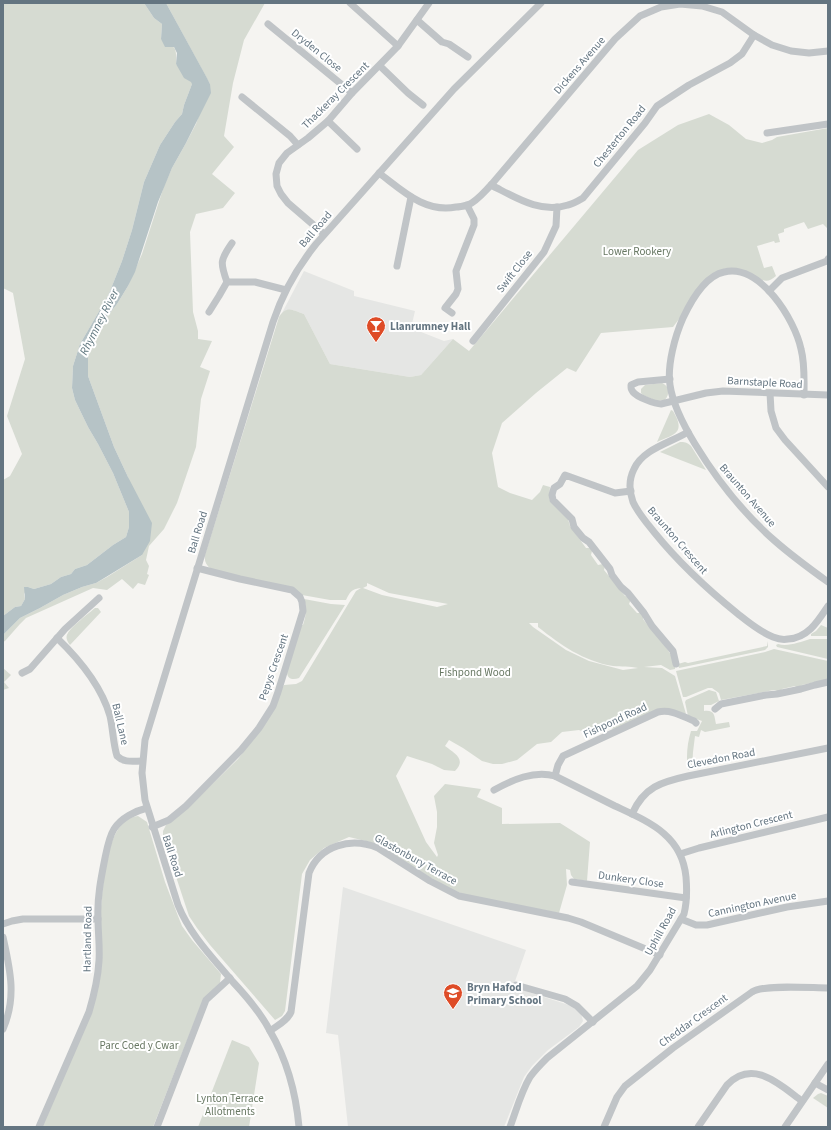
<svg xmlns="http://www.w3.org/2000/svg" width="831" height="1130" font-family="'Source Sans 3',sans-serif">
<rect width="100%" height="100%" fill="#f5f4f1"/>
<!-- built -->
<g fill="#e5e6e4">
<path d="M 304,271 L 354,291 L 354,296 L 415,311 L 411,328 L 444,341 L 453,339 L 421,375 L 410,377 L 330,364 L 304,314 L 293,310 L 287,310 L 282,313 Z"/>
<path d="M 343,887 L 526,950 L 513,987 L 575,1007 L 581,1013 L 583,1021 L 579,1027 L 548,1050 L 532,1066 L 524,1077 L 504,1127 L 348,1127 L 338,1035 L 326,1033 Z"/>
</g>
<!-- green -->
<g fill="#d6dbd2" fill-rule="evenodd">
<path d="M 3,3 L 144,3 L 154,18 L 162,24 L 161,39 C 175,47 177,46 176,64 L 192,82 L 192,84 L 184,105 L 182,114 L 175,122 L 160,145 L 144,182 L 132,230 L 122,261 L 108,296 L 80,344 L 73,366 L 72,388 L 75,400 L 88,427 L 98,444 L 113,473 L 129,512 L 129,527 L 126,537 L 113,545 L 87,565 L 75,569 L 71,574 L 61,577 L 51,584 L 34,589 L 28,587 L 24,594 L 25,599 L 21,606 L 15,607 L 3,616 L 3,480 L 10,476 L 22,454 L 7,416 L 25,359 L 13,293 L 3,288 Z"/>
<path d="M 166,3 L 265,3 L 244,40 L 233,83 L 224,136 L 234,147 L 212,174 L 235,193 L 223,208 L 196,214 L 190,232 L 193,312 L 198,331 L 198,339 L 212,341 L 200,367 L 210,371 L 201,399 L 196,447 L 177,503 L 164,529 L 149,546 L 146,560 L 149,566 L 147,574 L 149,575 L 145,585 L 138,583 L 133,589 L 122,579 L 107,590 L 93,588 L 26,618 L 20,624 L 5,641 L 3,642 L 3,635 L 20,618 L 40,608 L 63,595 L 82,587 L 96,583 L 107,577 L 142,555 L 128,477 L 114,447 L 88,376 L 88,358 L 90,348 L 105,319 L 117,304 L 128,286 L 142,254 L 164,186 L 172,168 L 186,143 L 196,124 L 210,84 Z"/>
<path d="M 709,114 L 729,125 L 746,139 L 762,143 L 772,140 L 777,137 L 828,128 L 828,229 L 823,224 L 808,229 L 804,222 L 784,229 L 784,232 L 778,234 L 780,242 L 775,243 L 774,241 L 757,246 L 764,268 L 772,266 L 776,276 C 771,280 768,282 762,280 L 742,270 L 726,268 L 714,273 L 673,327 L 601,333 L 576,372 L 567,368 L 536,393 L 502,423 L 492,453 L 498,487 L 510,493 L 532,500 L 540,492 L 543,485 L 550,487 L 549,497 L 550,501 L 568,519 L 570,526 L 586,548 L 590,548 L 592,551 L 591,555 L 598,565 L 603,564 L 605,566 L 604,570 L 625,596 L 629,597 L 631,599 L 629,604 L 637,613 L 641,613 L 643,616 L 643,619 C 651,630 677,655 675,669 L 670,670 L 661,665 L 644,667 L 662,668 L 675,676 L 686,714 L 670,709 L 615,729 L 608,728 L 588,734 L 579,730 L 562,732 L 551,742 L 537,744 L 517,760 L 502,764 L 493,764 L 482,761 L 463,748 L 449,740 L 445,746 C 454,753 467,759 455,771 L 444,770 L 432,764 L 407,756 L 396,776 L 426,842 L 437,857 L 438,855 L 434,843 L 437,827 L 437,812 L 434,796 L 445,784 L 481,789 L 477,797 L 502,808 L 502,824 L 560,823 L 590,842 L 587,881 L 574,879 L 571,875 L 570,870 L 566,869 L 567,885 L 559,913 L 468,896 L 448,888 L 380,847 L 370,842 L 349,837 L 324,848 L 310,860 L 302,874 L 285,1011 L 282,1016 L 275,1020 L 210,945 L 197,928 L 189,916 L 184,901 L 163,837 L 163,831 L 166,825 L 175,819 L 198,798 L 238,759 L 260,730 L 284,685 L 296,684 L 302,681 L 356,591 L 361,588 C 351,589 350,592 346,600 L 330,600 L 302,595 L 211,569 C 206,565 204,561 205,555 L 279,317 C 286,305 293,310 304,314 L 330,364 L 410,377 L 421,375 L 453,339 L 469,351 L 638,150 L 678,125 ZM 367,583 L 389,593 L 448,604 L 437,607 L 382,595 L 363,588 L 367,586 ZM 529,623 L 538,623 L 538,627 C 561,645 583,661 613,666 C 621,667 630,666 638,668 L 623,670 L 589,661 L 566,650 L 533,627 Z"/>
<path d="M 662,383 C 670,387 670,393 665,400 L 657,401 L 643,395 L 641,393 L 641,389 L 645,385 Z"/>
<path d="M 671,410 L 673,411 C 686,433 675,434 657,442 Z"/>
<path d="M 680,442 C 684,442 687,442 691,446 L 706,470 L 660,452 Z"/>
<path d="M 304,599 L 331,604 L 345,605 L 299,678 C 294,680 287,680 287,672 L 301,625 L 303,625 C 306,616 307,608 304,599 Z"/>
<path d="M 95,608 L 98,608 L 101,612 L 70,645 C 67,641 65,637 68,633 C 71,627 89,613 95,608 Z"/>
<path d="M 821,625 L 828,628 L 828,636 L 811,636 L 811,634 L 816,631 Z"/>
<path d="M 810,639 L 828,639 L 828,659 L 777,647 L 776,645 L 778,644 C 788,647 800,642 810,639 Z"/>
<path d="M 768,641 L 768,647 L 765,650 L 679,668 L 678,664 L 685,662 L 688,663 L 767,646 Z"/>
<path d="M 774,649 L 828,661 L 828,679 L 802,685 L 801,687 L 797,688 L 795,686 L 782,689 L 781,691 L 777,691 L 774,690 L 721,700 L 719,693 L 712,688 L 708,688 L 686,697 L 683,697 L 676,671 L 765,652 Z"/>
<path d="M 3,668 L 11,675 L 4,682 L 9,688 L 3,690 Z"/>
<path d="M 709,690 L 716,692 L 719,701 L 711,705 L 704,705 L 704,711 C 715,710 714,715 716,724 L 729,722 L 730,727 L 705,732 L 701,730 L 699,737 L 695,736 L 693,752 L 692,769 L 688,770 C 686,757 687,744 691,731 L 697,731 L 702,721 L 688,716 L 685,702 L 686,700 Z"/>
<path d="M 138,816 L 147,822 L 165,882 L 178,916 L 182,926 L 192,940 L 221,974 L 220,983 L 201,1005 L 153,1127 L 42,1127 L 91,1012 L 102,897 C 105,873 108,819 138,816 Z"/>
<path d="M 232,1040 L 249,1047 L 259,1063 L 249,1127 L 198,1127 Z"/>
<path d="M 821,1093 L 828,1096 L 828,1108 L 813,1098 L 818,1094 Z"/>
</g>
<!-- water -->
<path fill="#b6c3c6" d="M 144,3 L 166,3 L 207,78 L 210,84 L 211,93 L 186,143 L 172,168 L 158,202 L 135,272 L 128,286 L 117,304 L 105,319 L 90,348 L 88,358 L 88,376 L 114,447 L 128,477 L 152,523 L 150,541 L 142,555 L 106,577 L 96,583 L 82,587 L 63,595 L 40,608 L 20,618 L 3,635 L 3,616 L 15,607 L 21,606 L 25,599 L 24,587 L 28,587 L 34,589 L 51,584 L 61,577 L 71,574 L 75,569 L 87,565 L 113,545 L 126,537 L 129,527 L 129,512 L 113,473 L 98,444 L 88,427 L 75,400 L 72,388 L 73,366 L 80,344 L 108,296 L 122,261 L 132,230 L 144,182 L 160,145 L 175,122 L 182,114 L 184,105 L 192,84 L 191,82 L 184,78 L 176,64 L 177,53 L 174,47 L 165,47 L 161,39 L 162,24 L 154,18 Z"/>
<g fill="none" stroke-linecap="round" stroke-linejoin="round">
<!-- minor -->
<g stroke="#c0c4c7" stroke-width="7">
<path d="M 350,3 L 398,46"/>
<path d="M 417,20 L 442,42 L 449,44 L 468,57"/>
<path d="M 268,24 L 352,93"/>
<path d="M 380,66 L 408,93 L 423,105"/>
<path d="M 242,97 L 290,136 L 298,145"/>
<path d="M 328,121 L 357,149"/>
<path d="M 767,133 L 828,124"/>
<path d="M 379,173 C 402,190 424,213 456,207 C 459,207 464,206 468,205 C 477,201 484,192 491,185 L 615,39 L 640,16 L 661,7 L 680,4 L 702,6 L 722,12 L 754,35 L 772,45 L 791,51 L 809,53 L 828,51"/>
<path d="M 491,185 C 515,197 540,214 568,205 C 573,204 578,201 583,198 L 645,123 L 657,106 L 689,85 L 730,63 L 742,54 L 754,35"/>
<path d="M 324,234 L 288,203 L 281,194 L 277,186 L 276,174 L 279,163 L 287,153 L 308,138 L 328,121 L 352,93 L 398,46 L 429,3"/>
<path d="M 397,266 L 411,197"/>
<path d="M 227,282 C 220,263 220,260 232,243"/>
<path d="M 769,291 L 782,278 L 827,261 L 828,259"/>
<path d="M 209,312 L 219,296 L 227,282 L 255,282 L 286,290"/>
<path d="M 452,313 L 445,308 L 456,294 L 458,289 L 456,271 L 474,225 L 474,219 L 467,205"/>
<path d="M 473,341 L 544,252 L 556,226 L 557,207"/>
<path d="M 670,379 L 638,382 L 631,385 C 631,389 631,389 633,392 C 637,397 655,404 661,404 L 706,393 L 723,391 L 828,395"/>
<path d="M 770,393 L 771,411 L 776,428 L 785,440 L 828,487"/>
<path d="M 804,395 C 804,380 805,364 801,349 C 795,320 760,263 724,272 C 705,276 691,301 683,318 C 675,336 667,365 670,385 C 673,406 684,426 695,444 C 717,480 743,513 775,541 C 792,556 810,569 828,582"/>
<path d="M 688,432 C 670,443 643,449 634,469 C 629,479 629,491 633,502 C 638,513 646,522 654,532 C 679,563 707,589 738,614 C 748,622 760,632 773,637 C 778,639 783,640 788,639 C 808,638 818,621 828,606"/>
<path d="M 631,491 L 615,493 L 565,475 L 560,484 L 554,488 L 553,491 L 552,495 L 553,500 L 572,519 L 574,527 L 583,538 L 589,542 L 610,569 L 612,575 L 621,587 L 628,593 L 644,613 L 652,626 L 673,651 L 676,664"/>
<path d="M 57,638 C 80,660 101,685 110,716 C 113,729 113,743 117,756 C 124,763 133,761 142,761"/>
<path d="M 22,673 L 30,669 L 65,629 L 99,598"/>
<path d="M 715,709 L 721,704 L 766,695 L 777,694 L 801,689 L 815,685 L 828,682"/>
<path d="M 555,776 L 558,765 L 563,756 L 658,712 C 671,709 682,716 694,721 L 696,723"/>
<path d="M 494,790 C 512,780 534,770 555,776 C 575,786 595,796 615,806 C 649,822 682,835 686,877 C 687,889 687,902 684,914 L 650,970 L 637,986 L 547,1058 C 541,1064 535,1070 530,1077 C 521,1092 516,1111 510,1127"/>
<path d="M 632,814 C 644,787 661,782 688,776 L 828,748"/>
<path d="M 152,827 L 169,820 L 186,806 L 241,750 L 259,728 L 273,706 L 278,692 L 303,611 L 302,602 L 300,597 L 292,590 L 240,579 L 197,568"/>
<path d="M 680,854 L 699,848 L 828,817"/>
<path d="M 572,882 L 686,898"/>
<path d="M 681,919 L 696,925 L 707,925 L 787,907 L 828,901"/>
<path d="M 3,924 L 12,921 L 23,919 L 98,919"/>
<path d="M 3,937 C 10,969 17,997 3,1029"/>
<path d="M 516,985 L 565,999 L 577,1006 L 593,1022"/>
<path d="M 270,1031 C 278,1025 287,1021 291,1012 L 309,873 C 320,845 351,837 378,848 L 430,881 L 459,896 L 568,918 L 581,922 L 660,955"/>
<path d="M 815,1083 L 828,1090"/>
<path d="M 39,1127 L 89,1012 C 94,995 98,978 99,961 C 100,947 98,933 98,918 C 97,898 101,878 105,858 C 107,848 109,837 114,829 C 121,818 135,811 147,808"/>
<path d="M 157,1127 L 206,1000 L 230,978"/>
<path d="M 299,1127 C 296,1094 287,1060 270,1031 C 261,1013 247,997 233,982 C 213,958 190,935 178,905 L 145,800 L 142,773 L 145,740 L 273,322 C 283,292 296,269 316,244 L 454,89 L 541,3"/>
<path d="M 604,1127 L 617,1097 L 625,1086 L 673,1048 L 752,992 C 764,984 811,988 828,988"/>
<path d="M 698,1127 L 727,1085 C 753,1058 780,1085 802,1101"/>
<path d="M 785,1127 L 828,1064"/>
</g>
</g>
<!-- icons -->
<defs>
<g id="bar-pin" transform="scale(1)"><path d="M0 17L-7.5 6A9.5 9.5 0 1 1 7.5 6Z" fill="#de4c27" stroke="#fff"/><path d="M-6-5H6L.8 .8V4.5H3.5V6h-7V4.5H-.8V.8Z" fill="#fff"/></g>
<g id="school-pin" transform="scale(1)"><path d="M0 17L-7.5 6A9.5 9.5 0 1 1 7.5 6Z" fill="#de4c27" stroke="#fff"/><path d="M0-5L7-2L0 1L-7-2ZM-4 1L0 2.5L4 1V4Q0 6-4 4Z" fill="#fff"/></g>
</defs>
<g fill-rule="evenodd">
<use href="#bar-pin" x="376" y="326"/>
<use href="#school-pin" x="453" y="993"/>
</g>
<g text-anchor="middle" stroke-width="4" stroke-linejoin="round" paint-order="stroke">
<!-- street labels -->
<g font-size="11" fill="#647581" stroke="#fff">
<text transform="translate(317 50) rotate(39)" y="4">Dryden Close</text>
<text transform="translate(579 65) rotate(-49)" y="4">Dickens Avenue</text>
<text transform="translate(335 95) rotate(-45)" y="4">Thackeray Crescent</text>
<text transform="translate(619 136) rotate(-51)" y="4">Chesterton Road</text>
<text transform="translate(315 229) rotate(-49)" y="4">Ball Road</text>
<text transform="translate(514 271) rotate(-52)" y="4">Swift Close</text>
<text transform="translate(765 382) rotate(3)" y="4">Barnstaple Road</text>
<text transform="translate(748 495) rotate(49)" y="4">Braunton Avenue</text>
<text transform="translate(197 532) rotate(-73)" y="4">Ball Road</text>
<text transform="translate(678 540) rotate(49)" y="4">Braunton Crescent</text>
<text transform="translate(273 667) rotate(-71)" y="4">Pepys Crescent</text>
<text transform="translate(615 720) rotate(-25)" y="4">Fishpond Road</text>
<text transform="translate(121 724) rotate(77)" y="4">Ball Lane</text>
<text transform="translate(721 758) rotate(-11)" y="4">Clevedon Road</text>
<text transform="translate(751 824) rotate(-14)" y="4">Arlington Crescent</text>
<text transform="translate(173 856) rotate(72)" y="4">Ball Road</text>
<text transform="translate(416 859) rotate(29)" y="4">Glastonbury Terrace</text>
<text transform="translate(631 879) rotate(8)" y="4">Dunkery Close</text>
<text transform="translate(752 904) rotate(-12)" y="4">Cannington Avenue</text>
<text transform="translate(660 931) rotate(-61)" y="4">Uphill Road</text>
<text transform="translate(87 939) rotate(-89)" y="4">Hartland Road</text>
<text transform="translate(693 1020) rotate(-36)" y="4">Cheddar Crescent</text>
</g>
<!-- park labels -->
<g font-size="11" fill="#687863" stroke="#fff">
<text x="637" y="255">Lower Rookery</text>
<text x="475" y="676">Fishpond Wood</text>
<text x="139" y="1049">Parc Coed y Cwar</text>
<text x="230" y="1102">Lynton Terrace<tspan x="230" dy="13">Allotments</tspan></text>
</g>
<!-- poi labels -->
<g font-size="11" font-weight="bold" fill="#647581" stroke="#fff" text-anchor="start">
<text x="390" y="330">Llanrumney Hall</text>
<text x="467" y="991">Bryn Hafod<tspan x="467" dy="13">Primary School</tspan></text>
</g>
<!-- water labels -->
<g font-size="12" font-style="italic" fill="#60777f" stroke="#fff">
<text transform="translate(99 322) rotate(-63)" y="4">Rhymney River</text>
</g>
</g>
<!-- border -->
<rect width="831" height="1130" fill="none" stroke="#647581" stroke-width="8"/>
</svg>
